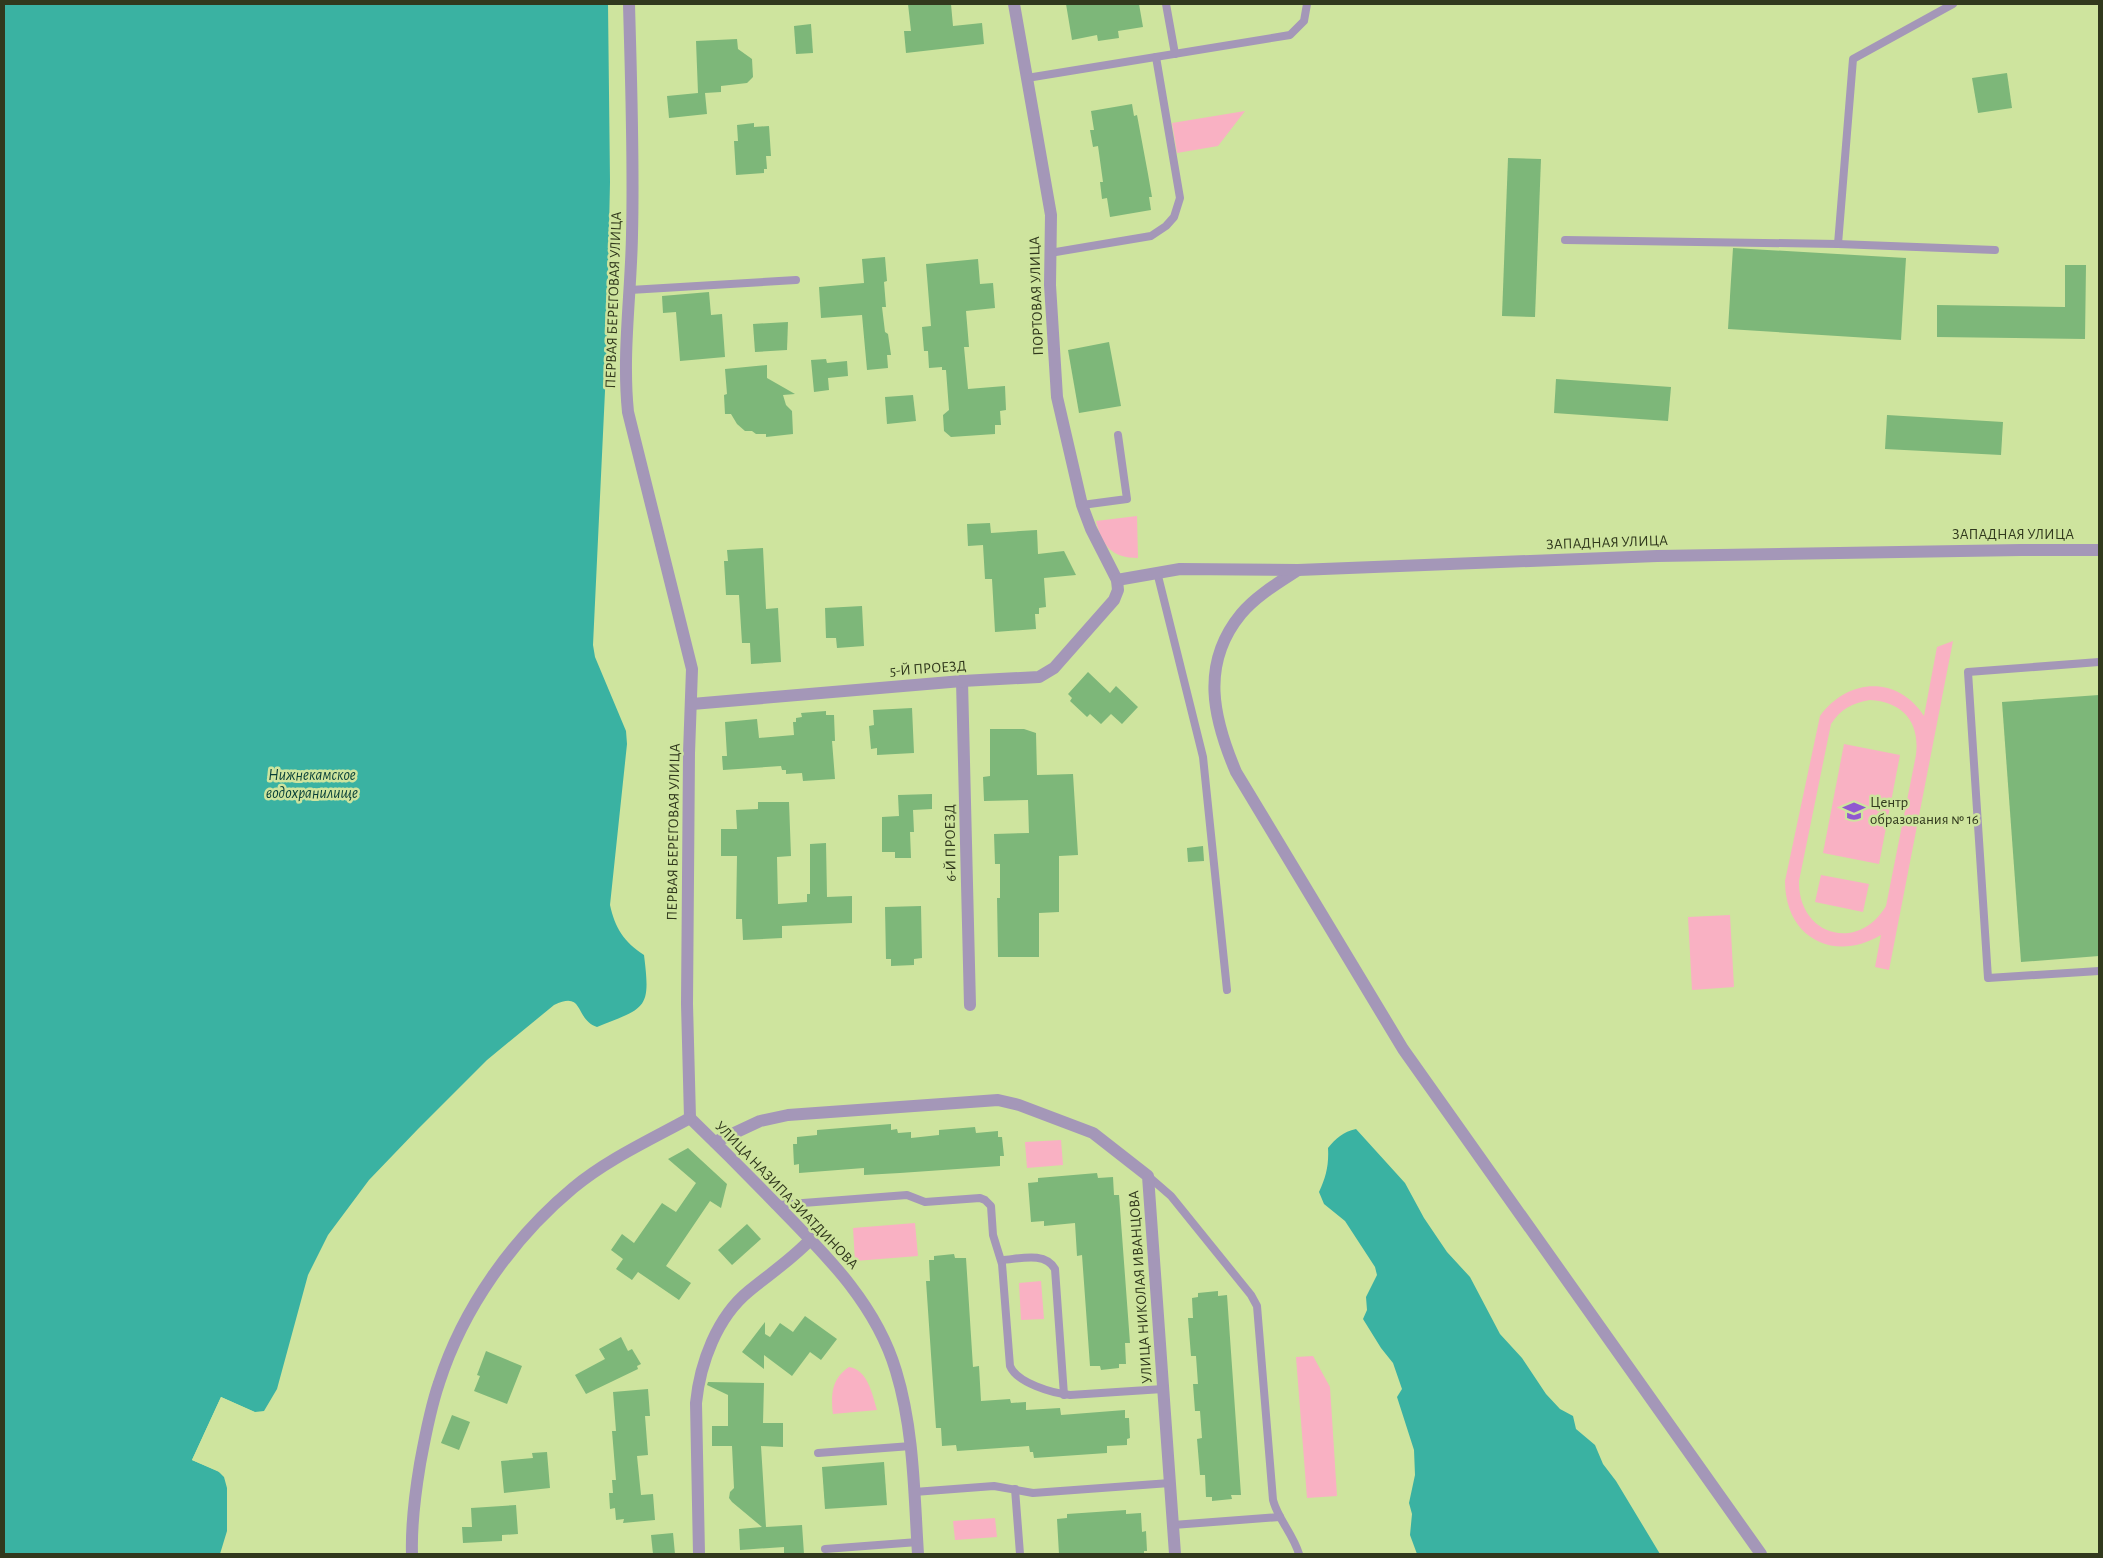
<svg xmlns="http://www.w3.org/2000/svg" width="2103" height="1558" font-family="'Alegreya Sans',sans-serif">
<rect width="100%" height="100%" fill="#cee49e"/>
<!-- green -->
<g fill="#f9b1c3" fill-rule="evenodd">
<path d="M 1245,111 L 1218,146 L 1177,153 L 1172,123 Z"/>
<path d="M 1137,516 L 1138,558 C 1112,558 1102,546 1096,521 Z"/>
<path d="M 1953,641 L 1889,970 L 1875,967 L 1881,935 C 1834,963 1785,938 1785,881 L 1820,716 C 1848,678 1897,675 1924,716 L 1937,647 ZM 1870,700 C 1903,702 1920,722 1916,755 L 1886,906 C 1858,953 1798,936 1799,881 L 1831,724 C 1841,709 1852,703 1870,700 Z"/>
<path d="M 1844,744 L 1900,755 L 1879,864 L 1823,853 Z"/>
<path d="M 1821,875 L 1869,884 L 1863,912 L 1815,902 Z"/>
<path d="M 1730,915 L 1734,987 L 1692,990 L 1688,917 Z"/>
<path d="M 1061,1140 L 1063,1165 L 1027,1168 L 1025,1142 Z"/>
<path d="M 915,1223 L 918,1256 L 855,1261 L 853,1228 Z"/>
<path d="M 1041,1281 L 1044,1319 L 1021,1320 L 1019,1283 Z"/>
<path d="M 1313,1356 L 1330,1387 L 1337,1496 L 1307,1498 L 1296,1357 Z"/>
<path d="M 849,1367 C 868,1370 872,1394 877,1410 L 833,1414 C 831,1395 831,1379 849,1367 Z"/>
<path d="M 995,1518 L 997,1537 L 955,1540 L 953,1521 Z"/>
</g>
<!-- water -->
<g fill="#3ab2a2">
<path d="M 4,4 L 608,4 L 610,182 L 606,370 L 593,645 L 595,657 L 626,731 L 627,744 L 610,905 C 615,928 624,942 644,955 C 651,1010 646,1007 597,1027 C 574,1019 585,990 554,1005 L 487,1060 L 418,1129 L 369,1180 L 328,1235 L 308,1275 L 277,1389 L 264,1411 L 255,1412 L 221,1397 L 192,1460 L 218,1471 L 224,1477 L 227,1488 L 227,1531 L 220,1554 L 4,1554 Z"/>
<path d="M 1356,1129 L 1405,1183 L 1424,1218 L 1447,1252 L 1470,1277 L 1500,1334 L 1522,1358 L 1546,1394 L 1560,1409 L 1573,1416 L 1576,1429 L 1595,1445 L 1603,1464 L 1616,1481 L 1660,1554 L 1417,1554 L 1410,1535 L 1412,1514 L 1409,1503 L 1415,1475 L 1414,1450 L 1397,1397 L 1402,1389 L 1393,1363 L 1381,1348 L 1363,1319 L 1367,1310 L 1366,1297 L 1377,1275 L 1375,1267 L 1345,1221 L 1324,1204 L 1319,1192 C 1326,1177 1329,1165 1328,1148 C 1336,1138 1343,1132 1356,1129 Z"/>
</g>
<!-- pier -->
<path fill="#cee49e" d="M 221,1397 L 259,1414 L 254,1415 L 222,1400 L 195,1458 L 219,1469 L 226,1475 L 192,1460 Z"/>
<!-- building -->
<g fill="#7db779">
<path d="M 908,4 L 951,4 L 953,26 L 982,23 L 984,44 L 906,53 L 904,31 L 911,31 Z"/>
<path d="M 1066,4 L 1139,4 L 1143,27 L 1118,31 L 1119,38 L 1098,41 L 1097,35 L 1072,40 Z"/>
<path d="M 811,24 L 813,53 L 796,54 L 794,26 Z"/>
<path d="M 737,39 L 738,49 L 752,59 L 753,77 L 747,83 L 721,86 L 721,92 L 705,93 L 707,114 L 669,118 L 667,96 L 698,93 L 696,41 Z"/>
<path d="M 2007,73 L 2012,108 L 1978,113 L 1972,78 Z"/>
<path d="M 1132,104 L 1134,116 L 1137,115 L 1148,174 L 1152,197 L 1149,197 L 1151,210 L 1110,217 L 1107,198 L 1102,199 L 1100,182 L 1103,182 L 1098,146 L 1093,147 L 1090,130 L 1094,130 L 1091,111 Z"/>
<path d="M 754,123 L 754,127 L 769,126 L 771,156 L 766,156 L 767,169 L 764,169 L 764,173 L 736,175 L 734,141 L 738,141 L 737,125 Z"/>
<path d="M 1508,158 L 1541,159 L 1535,317 L 1502,316 Z"/>
<path d="M 1733,248 L 1906,258 L 1901,340 L 1728,329 Z"/>
<path d="M 885,257 L 887,281 L 884,282 L 886,307 L 882,307 L 885,332 L 888,334 L 891,355 L 887,355 L 888,368 L 867,370 L 862,315 L 821,318 L 819,287 L 864,283 L 862,259 Z"/>
<path d="M 978,259 L 980,284 L 993,283 L 995,308 L 966,311 L 969,347 L 964,347 L 968,389 L 1005,386 L 1006,410 L 1000,411 L 1001,425 L 995,425 L 995,434 L 951,437 L 944,431 L 943,415 L 949,410 L 946,370 L 942,370 L 942,367 L 929,368 L 928,351 L 924,351 L 922,327 L 931,326 L 926,264 Z"/>
<path d="M 2065,265 L 2086,265 L 2085,339 L 1937,337 L 1937,305 L 2065,307 Z"/>
<path d="M 709,292 L 711,315 L 722,314 L 725,357 L 680,361 L 676,312 L 663,313 L 662,296 Z"/>
<path d="M 788,322 L 787,350 L 755,352 L 753,324 Z"/>
<path d="M 1109,342 L 1121,406 L 1079,413 L 1068,350 Z"/>
<path d="M 826,359 L 827,363 L 847,361 L 848,376 L 828,378 L 829,390 L 814,392 L 811,360 Z"/>
<path d="M 767,365 L 767,378 L 795,394 L 783,395 L 786,405 L 792,411 L 793,434 L 766,437 L 766,434 L 756,434 L 752,431 L 745,431 L 737,424 L 731,414 L 725,414 L 724,395 L 727,394 L 725,369 Z"/>
<path d="M 1556,379 L 1671,387 L 1668,421 L 1554,413 Z"/>
<path d="M 913,395 L 916,421 L 887,424 L 885,397 Z"/>
<path d="M 1887,415 L 2003,422 L 2001,455 L 1885,449 Z"/>
<path d="M 990,523 L 991,533 L 1037,530 L 1038,554 L 1064,551 L 1076,575 L 1044,578 L 1046,607 L 1039,608 L 1039,614 L 1035,614 L 1036,629 L 995,632 L 992,579 L 985,579 L 983,545 L 968,546 L 967,524 Z"/>
<path d="M 763,548 L 766,609 L 778,608 L 781,662 L 751,664 L 750,643 L 742,643 L 739,595 L 726,595 L 724,561 L 728,561 L 727,550 Z"/>
<path d="M 862,606 L 864,646 L 837,648 L 836,638 L 826,638 L 825,608 Z"/>
<path d="M 1088,672 L 1110,693 L 1116,686 L 1138,707 L 1122,724 L 1111,714 L 1101,724 L 1090,714 L 1087,717 L 1070,701 L 1072,698 L 1068,694 Z"/>
<path d="M 2099,695 L 2099,956 L 2021,962 L 2002,702 Z"/>
<path d="M 912,708 L 914,753 L 877,755 L 877,748 L 871,749 L 869,726 L 874,725 L 873,710 Z"/>
<path d="M 826,711 L 826,715 L 834,715 L 835,741 L 832,741 L 835,779 L 803,781 L 802,773 L 786,774 L 786,770 L 782,770 L 781,766 L 723,770 L 722,756 L 727,756 L 725,722 L 757,719 L 759,738 L 794,735 L 793,722 L 796,722 L 796,718 L 802,717 L 801,713 Z"/>
<path d="M 990,729 L 1024,729 L 1036,733 L 1037,775 L 1073,774 L 1078,855 L 1059,856 L 1059,912 L 1039,913 L 1039,957 L 998,957 L 997,898 L 1000,898 L 1000,864 L 995,864 L 994,834 L 1029,833 L 1028,800 L 984,801 L 983,777 L 990,776 Z"/>
<path d="M 932,794 L 932,809 L 913,810 L 914,832 L 910,832 L 911,858 L 895,858 L 895,852 L 882,852 L 882,817 L 899,816 L 898,795 Z"/>
<path d="M 758,802 L 789,802 L 791,856 L 777,857 L 778,904 L 807,902 L 807,894 L 810,894 L 810,844 L 826,843 L 827,897 L 852,896 L 852,923 L 782,926 L 782,938 L 743,940 L 742,919 L 736,919 L 737,856 L 721,856 L 721,829 L 737,829 L 736,810 L 758,809 Z"/>
<path d="M 1203,846 L 1204,861 L 1188,862 L 1187,848 Z"/>
<path d="M 921,906 L 922,958 L 914,959 L 914,965 L 891,966 L 891,959 L 886,959 L 885,907 Z"/>
<path d="M 891,1124 L 891,1130 L 897,1129 L 898,1133 L 911,1132 L 911,1138 L 939,1135 L 939,1130 L 975,1127 L 976,1133 L 998,1131 L 998,1137 L 1002,1137 L 1004,1156 L 1000,1156 L 1000,1166 L 900,1173 L 864,1175 L 864,1168 L 799,1173 L 799,1164 L 794,1165 L 793,1144 L 797,1144 L 797,1137 L 817,1135 L 817,1130 Z"/>
<path d="M 688,1148 L 727,1184 L 721,1208 L 710,1201 L 666,1266 L 691,1283 L 679,1300 L 638,1272 L 632,1280 L 616,1269 L 623,1259 L 611,1250 L 622,1234 L 634,1243 L 662,1203 L 676,1212 L 696,1183 L 668,1159 Z"/>
<path d="M 1097,1173 L 1098,1178 L 1113,1177 L 1114,1195 L 1119,1195 L 1130,1343 L 1125,1343 L 1126,1364 L 1119,1364 L 1119,1368 L 1101,1370 L 1100,1366 L 1090,1366 L 1082,1255 L 1077,1256 L 1075,1223 L 1044,1226 L 1044,1221 L 1031,1222 L 1028,1183 L 1038,1182 L 1038,1178 Z"/>
<path d="M 747,1224 L 761,1239 L 732,1265 L 718,1250 Z"/>
<path d="M 954,1254 L 955,1258 L 966,1258 L 973,1367 L 979,1366 L 981,1401 L 1010,1399 L 1011,1403 L 1026,1402 L 1026,1410 L 1060,1408 L 1061,1415 L 1125,1410 L 1125,1418 L 1129,1418 L 1130,1438 L 1127,1439 L 1127,1445 L 1107,1446 L 1107,1453 L 1034,1458 L 1033,1452 L 1030,1452 L 1029,1446 L 957,1451 L 956,1445 L 942,1446 L 941,1428 L 936,1428 L 926,1281 L 930,1281 L 929,1260 L 934,1260 L 934,1256 Z"/>
<path d="M 1218,1291 L 1218,1296 L 1227,1295 L 1241,1495 L 1231,1495 L 1232,1499 L 1212,1501 L 1212,1497 L 1206,1497 L 1205,1475 L 1200,1475 L 1197,1439 L 1202,1438 L 1200,1411 L 1195,1411 L 1193,1384 L 1198,1384 L 1196,1356 L 1191,1356 L 1188,1318 L 1193,1318 L 1192,1298 L 1198,1297 L 1198,1293 Z"/>
<path d="M 805,1316 L 837,1339 L 821,1360 L 810,1352 L 792,1376 L 764,1355 L 764,1369 L 742,1352 L 765,1322 L 765,1334 L 770,1337 L 780,1323 L 793,1332 Z"/>
<path d="M 621,1337 L 628,1351 L 632,1349 L 641,1364 L 637,1366 L 638,1369 L 586,1394 L 575,1375 L 605,1359 L 599,1349 Z"/>
<path d="M 486,1351 L 522,1366 L 507,1404 L 474,1391 L 480,1376 L 477,1375 Z"/>
<path d="M 708,1382 L 764,1383 L 763,1423 L 783,1423 L 783,1447 L 761,1446 L 766,1527 L 802,1525 L 804,1554 L 784,1554 L 784,1547 L 740,1550 L 739,1529 L 762,1527 L 732,1502 L 729,1498 L 730,1492 L 734,1488 L 732,1446 L 712,1446 L 712,1426 L 728,1426 L 728,1395 L 707,1385 Z"/>
<path d="M 648,1389 L 650,1416 L 645,1416 L 648,1455 L 637,1456 L 641,1495 L 653,1494 L 655,1520 L 623,1523 L 624,1519 L 616,1520 L 615,1508 L 610,1509 L 609,1493 L 613,1493 L 612,1480 L 616,1480 L 612,1431 L 616,1431 L 613,1392 Z"/>
<path d="M 452,1415 L 470,1422 L 459,1450 L 441,1443 Z"/>
<path d="M 547,1452 L 550,1488 L 504,1493 L 501,1461 L 533,1458 L 532,1453 Z"/>
<path d="M 884,1462 L 887,1505 L 825,1509 L 822,1467 Z"/>
<path d="M 516,1505 L 518,1534 L 502,1535 L 502,1541 L 463,1543 L 462,1527 L 472,1527 L 471,1508 Z"/>
<path d="M 1126,1510 L 1126,1514 L 1141,1513 L 1142,1532 L 1146,1531 L 1147,1551 L 1144,1551 L 1144,1554 L 1059,1554 L 1057,1519 L 1067,1518 L 1067,1514 Z"/>
<path d="M 673,1533 L 675,1554 L 653,1554 L 651,1535 Z"/>
</g>
<g fill="none" stroke-linecap="round" stroke-linejoin="round">
<!-- service -->
<g stroke="#a497b8" stroke-width="8">
<path d="M 1166,4 L 1175,54"/>
<path d="M 1027,78 L 1290,35 L 1304,21 L 1307,4"/>
<path d="M 1565,240 L 1838,244 L 1853,59 L 1953,4"/>
<path d="M 1838,244 L 1995,250"/>
<path d="M 1050,253 L 1151,236 L 1166,226 L 1174,217 L 1180,198 L 1156,57"/>
<path d="M 630,290 L 796,280"/>
<path d="M 1082,505 L 1127,499 L 1118,435"/>
<path d="M 1157,572 L 1203,757 L 1227,990"/>
<path d="M 2099,662 L 1968,672 L 1988,978 L 2099,971"/>
<path d="M 1148,1176 L 1171,1196 L 1251,1295 L 1257,1306 L 1273,1500 C 1278,1519 1293,1534 1299,1554"/>
<path d="M 777,1205 L 907,1195 L 925,1202 L 980,1198 L 985,1200 L 991,1206 L 993,1235 L 1002,1264 L 1010,1366 C 1017,1383 1052,1393 1070,1395 L 1163,1389"/>
<path d="M 1002,1260 C 1019,1259 1045,1251 1055,1269 L 1064,1395"/>
<path d="M 818,1453 L 911,1446"/>
<path d="M 1015,1489 L 1020,1554"/>
<path d="M 914,1492 L 994,1486 L 1033,1493 L 1170,1483"/>
<path d="M 1173,1525 L 1280,1517"/>
<path d="M 825,1549 L 918,1542"/>
</g>
<!-- minor -->
<g stroke="#a497b8" stroke-width="12">
<path d="M 629,4 C 631,81 634,158 632,235 C 631,294 622,354 628,412 L 692,669 L 689,753 L 687,1004 L 690,1118"/>
<path d="M 1298,570 C 1278,583 1256,596 1241,614 C 1200,664 1213,718 1236,772 L 1403,1049 L 1761,1554"/>
<path d="M 962,681 L 970,1005"/>
<path d="M 692,704 L 962,681 L 1039,677 L 1054,668 L 1114,600 L 1118,590 L 1117,580 L 1091,529 L 1082,505 L 1057,397 L 1050,285 L 1051,215 L 1014,4"/>
<path d="M 690,1118 C 719,1146 748,1175 776,1204 C 824,1253 876,1303 896,1371 C 914,1430 914,1493 918,1554"/>
<path d="M 715,1142 L 760,1121 L 788,1115 L 998,1100 L 1019,1105 L 1093,1133 L 1148,1176 L 1175,1554"/>
<path d="M 412,1554 C 411,1523 415,1494 420,1464 C 425,1437 430,1409 439,1383 C 463,1308 513,1238 573,1188 C 608,1159 650,1140 690,1118"/>
<path d="M 699,1554 L 696,1403 C 700,1363 717,1317 749,1291 C 771,1273 791,1260 811,1239"/>
</g>
<!-- tertiary -->
<path stroke="#a497b8" stroke-width="12" d="M 1117,580 L 1180,569 L 1298,570 L 1657,556 L 2021,550 L 2099,550"/>
</g>
<!-- icons -->
<defs>
<g id="school-bare" transform="scale(1.725)"><path d="M0-5L7-2L0 1L-7-2ZM-4 1L0 2.5L4 1V4Q0 6-4 4Z" fill="#9058d0" stroke="#cee49e" stroke-width="2.5" paint-order="stroke"/></g>
</defs>
<g fill-rule="evenodd">
<use href="#school-bare" x="1854" y="811"/>
</g>
<g text-anchor="middle" stroke-width="5" stroke-linejoin="round" paint-order="stroke">
<!-- street labels -->
<g font-size="15" fill="#31391d" stroke="#cee49e">
<text transform="translate(1036 296) rotate(-92)" y="5">ПОРТОВАЯ УЛИЦА</text>
<text transform="translate(613 300) rotate(-88)" y="5">ПЕРВАЯ БЕРЕГОВАЯ УЛИЦА</text>
<text x="2013" y="539">ЗАПАДНАЯ УЛИЦА</text>
<text transform="translate(1607 542) rotate(-2)" y="5">ЗАПАДНАЯ УЛИЦА</text>
<text transform="translate(928 668) rotate(-4)" y="5">5-Й ПРОЕЗД</text>
<text transform="translate(673 832) rotate(-89)" y="5">ПЕРВАЯ БЕРЕГОВАЯ УЛИЦА</text>
<text transform="translate(950 843) rotate(-91)" y="5">6-Й ПРОЕЗД</text>
<text transform="translate(787 1195) rotate(46)" y="5">УЛИЦА НАЗИПА ЗИАТДИНОВА</text>
<text transform="translate(1140 1287) rotate(-94)" y="5">УЛИЦА НИКОЛАЯ ИВАНЦОВА</text>
</g>
<!-- poi labels -->
<g font-size="15" fill="#31391d" stroke="#cee49e" text-anchor="start">
<text x="1870" y="807">Центр<tspan x="1870" dy="17">образования № 16</tspan></text>
</g>
<!-- water labels -->
<g font-size="16" font-style="italic" fill="#083f38" stroke="#cee49e">
<text x="312" y="780">Нижнекамское<tspan x="312" dy="18">водохранилище</tspan></text>
</g>
</g>
<!-- border -->
<rect width="2103" height="1558" fill="none" stroke="#31391d" stroke-width="10"/>
</svg>
